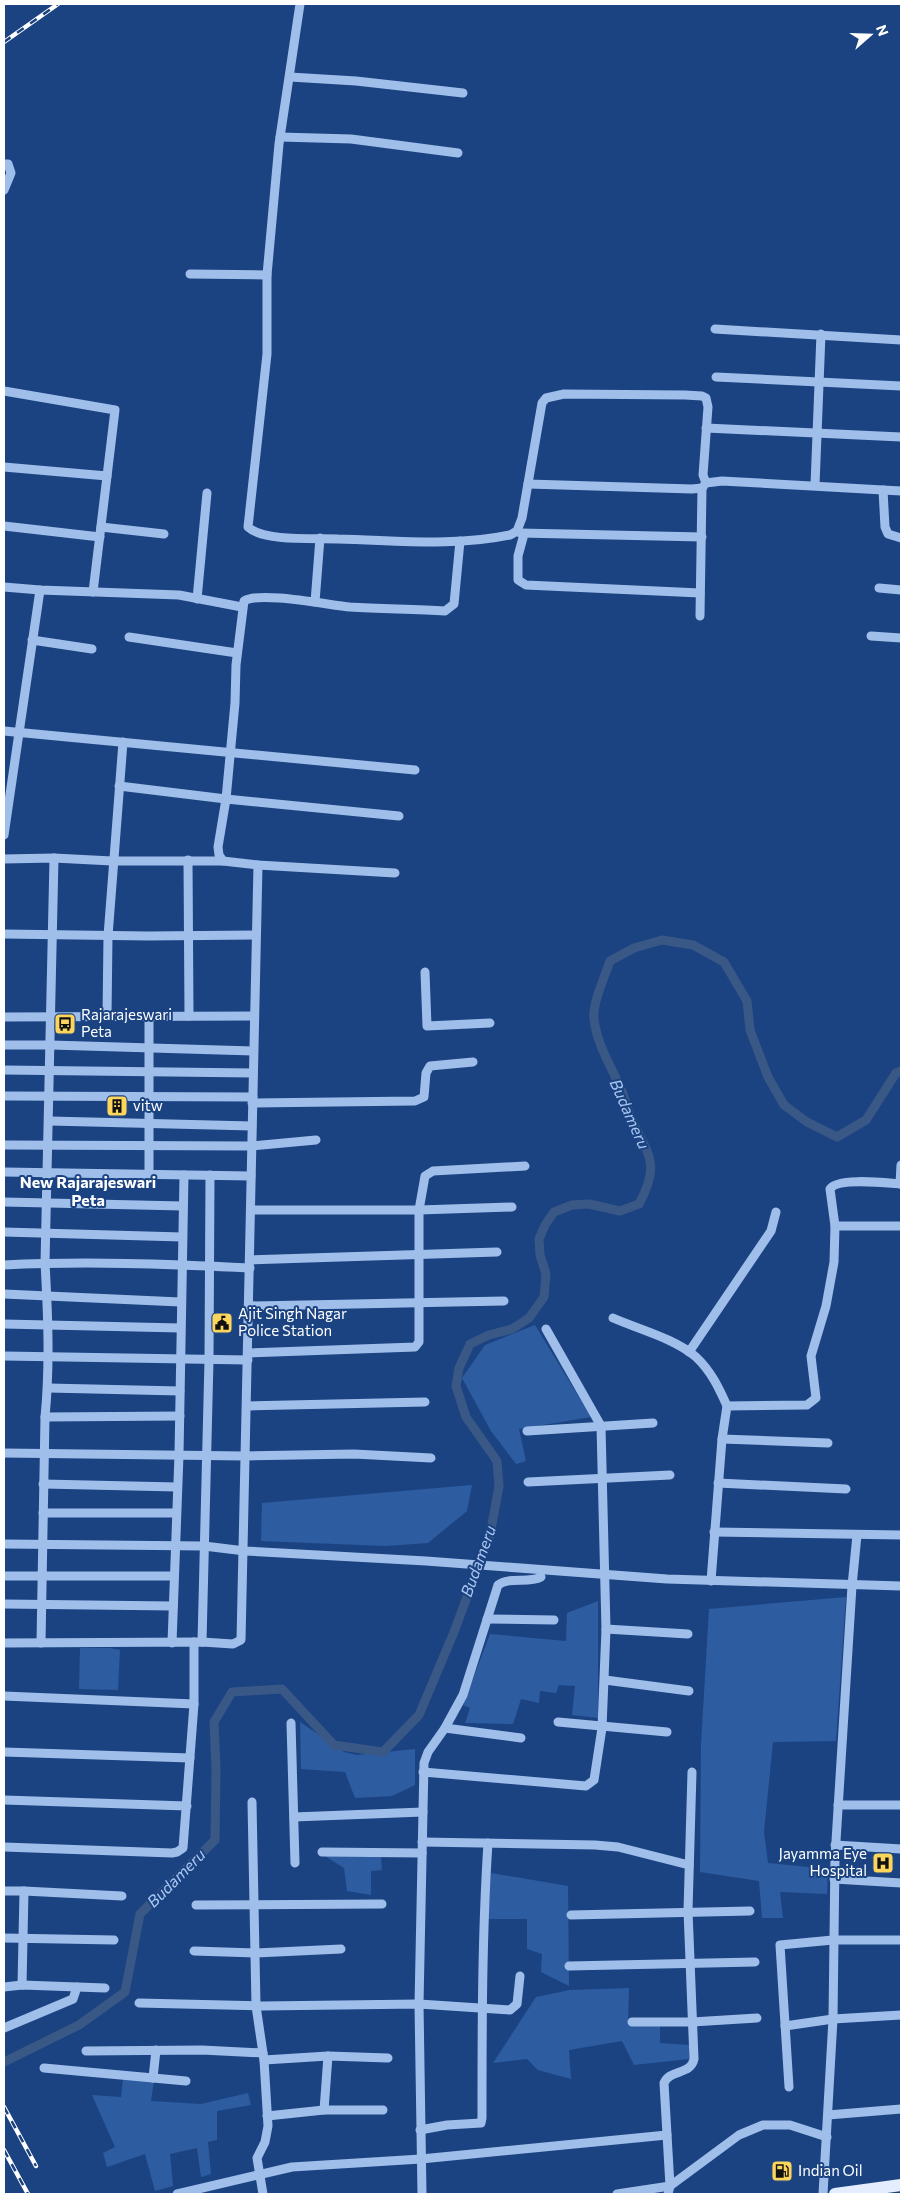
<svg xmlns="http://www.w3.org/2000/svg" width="905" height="2198" font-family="Commissioner,sans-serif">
<rect width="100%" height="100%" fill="#1b4382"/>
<!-- green -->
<g fill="#2e5ca1">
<path d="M 535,1325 L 591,1417 L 519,1429 L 526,1461 L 516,1464 L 491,1431 L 462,1378 L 485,1345 Z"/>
<path d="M 472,1485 L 467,1511 L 428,1543 L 385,1546 L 261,1541 L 262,1503 Z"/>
<path d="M 846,1597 L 836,1741 L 773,1742 L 764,1832 L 768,1863 L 828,1869 L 827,1894 L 780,1892 L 783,1918 L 762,1918 L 759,1881 L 700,1872 L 701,1744 L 709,1609 Z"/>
<path d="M 598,1601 L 598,1718 L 572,1715 L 575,1686 L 559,1685 L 556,1693 L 540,1691 L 539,1703 L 521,1699 L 513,1724 L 465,1723 L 470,1708 L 463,1705 L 490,1634 L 566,1641 L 567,1613 Z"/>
<path d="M 80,1648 L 110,1648 L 120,1650 L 118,1690 L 79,1689 Z"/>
<path d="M 300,1722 L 344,1752 L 357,1755 L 415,1749 L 415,1785 L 392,1796 L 355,1798 L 345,1772 L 301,1769 Z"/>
<path d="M 325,1856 L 381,1857 L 382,1870 L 371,1871 L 371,1895 L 347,1891 L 344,1868 Z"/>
<path d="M 491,1873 L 568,1886 L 569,1986 L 541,1972 L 542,1954 L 527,1949 L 527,1919 L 488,1919 Z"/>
<path d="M 629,1988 L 628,2025 L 660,2026 L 660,2043 L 689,2045 L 689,2059 L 634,2065 L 622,2041 L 569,2050 L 571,2079 L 538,2070 L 527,2059 L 493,2063 L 536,1997 L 570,1990 Z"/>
<path d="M 123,2079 L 154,2081 L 151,2101 L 201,2104 L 248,2093 L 251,2105 L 217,2111 L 217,2140 L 208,2142 L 211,2174 L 201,2177 L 197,2148 L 170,2154 L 173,2186 L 155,2191 L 145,2154 L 107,2167 L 103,2153 L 115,2147 L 92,2095 L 121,2097 Z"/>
</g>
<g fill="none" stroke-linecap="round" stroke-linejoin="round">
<!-- canal -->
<path stroke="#3a5886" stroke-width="9" d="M 4,2062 L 79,2025 L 125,1992 L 140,1914 L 215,1840 L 216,1769 L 214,1722 L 232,1692 L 282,1689 L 334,1745 L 383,1752 L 419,1715 L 454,1632 L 490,1535 L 499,1486 L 497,1461 L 466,1417 L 456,1386 L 459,1368 L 470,1344 L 489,1335 L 512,1329 L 529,1318 L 544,1297 L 546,1274 L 540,1255 L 539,1239 L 545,1225 L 554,1212 L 572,1205 L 589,1204 L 620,1211 L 639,1204 C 662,1162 647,1154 630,1116 C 626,1106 625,1096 620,1087 C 610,1064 597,1045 594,1019 C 592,1004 605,976 610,961 L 634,948 L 662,940 L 693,945 L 724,962 L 747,1001 L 750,1030 L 768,1077 L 784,1105 L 807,1122 L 837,1137 L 866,1120 L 896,1073 L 901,1071"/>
<!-- minor -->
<g stroke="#a0beea" stroke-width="9">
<path d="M 300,4 L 279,144 L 267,275 L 267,354 L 248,527 C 264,542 316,538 338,539 C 395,540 454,547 510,535 L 517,531 L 522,518 L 542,403 L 546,398 L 564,394 L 685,395 L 702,396 L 706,398 L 708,407 L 703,475 L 706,483"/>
<path d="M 290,77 L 356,81 L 463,93"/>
<path d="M 280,137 L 351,139 L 458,153"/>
<path d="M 4,164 L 8,164 L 11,173 L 4,190"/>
<path d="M 190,274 L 267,275"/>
<path d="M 715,329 L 901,340"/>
<path d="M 716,377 L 901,386"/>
<path d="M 4,391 L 115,410 L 93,592"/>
<path d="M 706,428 L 901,437"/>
<path d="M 4,467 L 107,476"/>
<path d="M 528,484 L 692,489 L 702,488 L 706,483 L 722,481 L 901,491"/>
<path d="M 815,485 L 821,334"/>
<path d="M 883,490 L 885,527 L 888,534 L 901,538"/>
<path d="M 4,526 L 100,537"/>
<path d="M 101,527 L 164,534"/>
<path d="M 520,533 L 702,537"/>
<path d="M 524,534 L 518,556 L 518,580 L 526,585 L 700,593"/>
<path d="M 4,587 L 40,590 L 179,595 L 242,607"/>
<path d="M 879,588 L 901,590"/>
<path d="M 197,599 L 207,493"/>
<path d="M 315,602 L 320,538"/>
<path d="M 700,616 L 702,488"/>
<path d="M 871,636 L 901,638"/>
<path d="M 129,637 L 237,653"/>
<path d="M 32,640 L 92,649"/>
<path d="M 4,731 L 415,770"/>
<path d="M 119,786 L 226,799 L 399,816"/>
<path d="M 4,835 L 40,590"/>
<path d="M 4,859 L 54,858 L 112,861 L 223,861 L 258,865 L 395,873"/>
<path d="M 188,860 L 189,1016"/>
<path d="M 223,861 L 219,855 L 218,847 L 226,799 L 235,703 L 236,665 L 244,601 C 260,591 328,605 350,607 C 382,609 414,609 445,611 L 454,604 L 460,541"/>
<path d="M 4,934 L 148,936 L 255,935"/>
<path d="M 425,972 L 427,1026 L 490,1023"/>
<path d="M 107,1016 L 108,936 L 123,742"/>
<path d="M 149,1016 L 149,1174"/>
<path d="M 4,1017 L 254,1016"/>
<path d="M 4,1045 L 51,1045 L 253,1051"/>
<path d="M 4,1070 L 253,1073"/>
<path d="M 4,1096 L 253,1097"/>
<path d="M 252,1103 L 415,1101 L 424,1097 L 426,1073 L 430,1066 L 473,1062"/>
<path d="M 50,1121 L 252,1126"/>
<path d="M 4,1145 L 252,1146 L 316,1140"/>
<path d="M 4,1172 L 251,1176"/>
<path d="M 900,1184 L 901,1165"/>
<path d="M 4,1202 L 183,1206"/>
<path d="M 251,1210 L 419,1210 L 512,1207"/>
<path d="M 835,1226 L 901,1226"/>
<path d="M 4,1232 L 182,1237"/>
<path d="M 250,1260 L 497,1252"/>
<path d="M 4,1265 C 86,1261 168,1264 250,1268"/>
<path d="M 4,1294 L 180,1302"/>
<path d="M 249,1306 L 504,1301"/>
<path d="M 613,1318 C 638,1329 676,1339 696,1357 C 711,1371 719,1388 727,1406"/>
<path d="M 4,1324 L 180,1328"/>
<path d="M 689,1352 L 771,1231 L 776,1212"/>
<path d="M 248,1353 L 415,1347 L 419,1342 L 419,1210 L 425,1176 L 433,1171 L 525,1166"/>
<path d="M 4,1356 L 248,1360"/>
<path d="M 48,1388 L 180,1391"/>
<path d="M 248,1406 L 425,1402"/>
<path d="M 45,1417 L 180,1416"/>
<path d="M 527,1431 L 653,1423"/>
<path d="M 722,1439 L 828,1443"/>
<path d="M 4,1453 L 245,1456 L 354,1454 L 431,1458"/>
<path d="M 528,1482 L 670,1475"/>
<path d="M 718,1483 L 846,1489"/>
<path d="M 43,1484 L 177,1487"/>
<path d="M 43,1513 L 176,1513"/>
<path d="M 714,1532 L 901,1535"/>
<path d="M 4,1544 L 204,1546 L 245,1551 L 426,1561 L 667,1579 L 901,1586"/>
<path d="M 4,1576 L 173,1576"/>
<path d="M 711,1581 L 722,1439 L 727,1406 L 807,1405 L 816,1398 L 811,1356 L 826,1306 L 834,1262 L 835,1226 L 830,1189 C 837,1177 887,1183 901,1184"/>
<path d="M 4,1604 L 173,1606"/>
<path d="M 487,1619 L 554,1620"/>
<path d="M 606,1629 L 688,1634"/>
<path d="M 202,1642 L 209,1360 L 210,1175"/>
<path d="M 4,1643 L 202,1642 L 233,1644 L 241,1640 L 258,865"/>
<path d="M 41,1643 L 45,1417 C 50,1366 48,1315 45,1263 L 54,858"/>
<path d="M 172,1643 L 179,1455 L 184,1175"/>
<path d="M 605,1680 L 689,1691"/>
<path d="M 4,1696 L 194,1704"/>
<path d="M 558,1722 L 667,1732"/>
<path d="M 291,1723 L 295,1863"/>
<path d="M 445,1728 L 521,1738"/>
<path d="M 4,1752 L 190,1758"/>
<path d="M 423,1772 L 586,1786 L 594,1780 L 602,1728 L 606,1629 L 601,1426 L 546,1329"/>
<path d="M 4,1800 L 187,1806"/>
<path d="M 252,1802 L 256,2006 L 264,2060 L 268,2126 L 265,2142 L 257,2158 L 263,2194"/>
<path d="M 838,1805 L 901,1805"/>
<path d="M 294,1817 L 423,1812"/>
<path d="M 422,1842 L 595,1845 L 618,1847 L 689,1865"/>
<path d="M 835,1845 L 901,1849"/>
<path d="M 4,1847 L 172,1853 L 177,1852 L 183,1848 L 194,1704 L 194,1642"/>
<path d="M 322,1852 L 422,1853"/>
<path d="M 834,1879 L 901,1883"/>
<path d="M 4,1891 L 24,1891 L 22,1985"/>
<path d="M 24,1891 L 122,1896"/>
<path d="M 196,1905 L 382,1904"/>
<path d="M 571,1915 L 750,1911"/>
<path d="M 4,1938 L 114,1940"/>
<path d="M 194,1951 L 256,1953 L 341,1949"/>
<path d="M 569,1966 L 755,1962"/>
<path d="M 4,1987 L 22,1985 L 105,1988"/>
<path d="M 139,2003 L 262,2006 L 419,2004 L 510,2010 L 517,2004 L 520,1976"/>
<path d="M 632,2022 L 692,2022 L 757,2018"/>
<path d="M 785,2026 L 833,2019 L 901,2015"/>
<path d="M 4,2028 L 73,1999 L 77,1987"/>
<path d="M 86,2051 L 202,2050 L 263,2053"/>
<path d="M 264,2060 L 328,2056 L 388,2058"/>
<path d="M 44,2068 L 186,2081"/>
<path d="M 153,2078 L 156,2050"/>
<path d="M 789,2087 L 780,1945 L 833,1940 L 901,1940"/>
<path d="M 324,2110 L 328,2056"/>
<path d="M 828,2115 L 901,2109"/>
<path d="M 267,2116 L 324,2110 L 383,2110"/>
<path d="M 420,2130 L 447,2125 L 481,2123 L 482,2118 C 482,2026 482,1935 488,1843"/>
<path d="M 177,2194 L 292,2167 L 421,2159 L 667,2135"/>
<path d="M 422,2194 L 419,2004 L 424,1763 L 428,1752 L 445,1728 L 463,1695 L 498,1585 C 510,1576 528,1584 541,1577"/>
<path d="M 617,2194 L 670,2186 L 739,2135 L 763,2125 L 790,2125 L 827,2137"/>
<path d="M 668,2194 L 670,2186 L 664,2083 C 670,2069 691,2075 694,2059 L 688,1911 L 692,1772"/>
<path d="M 823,2194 L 833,2019 L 835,1857 L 852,1586 L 857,1535"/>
</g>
<!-- major -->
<path stroke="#e4edfe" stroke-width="12" d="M 835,2194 L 901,2185"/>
<!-- rail casing -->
<g stroke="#fff" stroke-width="4.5">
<g id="rail">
<path d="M 4,42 L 58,4"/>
<path d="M 4,2107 L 36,2166"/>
<path d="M 4,2150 L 28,2194"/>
</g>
</g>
<!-- rail -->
<use href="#rail" stroke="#1b4382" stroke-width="2.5" stroke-dasharray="8" stroke-linecap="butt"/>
</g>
<!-- icons -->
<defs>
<g id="bus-square" transform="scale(1.125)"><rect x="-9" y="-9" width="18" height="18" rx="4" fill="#fcd55c" stroke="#1b4382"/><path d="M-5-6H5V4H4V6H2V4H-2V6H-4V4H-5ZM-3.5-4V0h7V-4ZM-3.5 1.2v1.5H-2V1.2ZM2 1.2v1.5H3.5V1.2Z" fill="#111"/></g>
<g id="building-square" transform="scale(1.125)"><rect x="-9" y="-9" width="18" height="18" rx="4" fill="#fcd55c" stroke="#1b4382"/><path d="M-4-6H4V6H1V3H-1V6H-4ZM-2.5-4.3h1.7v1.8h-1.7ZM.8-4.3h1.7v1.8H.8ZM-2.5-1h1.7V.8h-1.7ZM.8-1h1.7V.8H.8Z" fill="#111"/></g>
<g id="civic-square" transform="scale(1.125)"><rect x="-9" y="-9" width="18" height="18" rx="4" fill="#fcd55c" stroke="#1b4382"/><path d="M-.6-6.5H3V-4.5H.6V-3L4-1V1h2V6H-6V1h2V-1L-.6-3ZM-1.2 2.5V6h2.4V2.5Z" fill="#111"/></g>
<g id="hospital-square" transform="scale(1.125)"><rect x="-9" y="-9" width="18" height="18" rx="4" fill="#fcd55c" stroke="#1b4382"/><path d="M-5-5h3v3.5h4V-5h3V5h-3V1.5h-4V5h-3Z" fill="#111"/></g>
<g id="fuel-square" transform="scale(1.125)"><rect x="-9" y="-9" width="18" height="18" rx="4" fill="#fcd55c" stroke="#1b4382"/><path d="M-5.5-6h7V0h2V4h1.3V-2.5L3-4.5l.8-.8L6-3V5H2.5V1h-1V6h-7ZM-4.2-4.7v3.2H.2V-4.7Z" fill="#111"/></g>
</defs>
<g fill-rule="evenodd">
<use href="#bus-square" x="65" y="1024"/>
<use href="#building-square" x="117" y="1106"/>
<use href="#civic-square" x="222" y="1323"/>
<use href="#hospital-square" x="883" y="1863"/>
<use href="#fuel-square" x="782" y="2171"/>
</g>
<g text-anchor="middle" stroke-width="4" stroke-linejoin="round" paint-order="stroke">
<!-- poi labels -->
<g font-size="15" fill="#fff" stroke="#1b4382" text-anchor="start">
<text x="81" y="1020">Rajarajeswari<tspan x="81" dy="17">Peta</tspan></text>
<text x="133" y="1111">vitw</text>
<text x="238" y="1319">Ajit Singh Nagar<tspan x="238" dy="17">Police Station</tspan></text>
<text x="867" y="1859" text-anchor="end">Jayamma Eye<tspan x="867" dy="17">Hospital</tspan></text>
<text x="798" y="2176">Indian Oil</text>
</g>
<!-- water labels -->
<g font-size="16" font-style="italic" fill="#abc8f2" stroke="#1b4382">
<text transform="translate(630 1114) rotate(66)" y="6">Budameru</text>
<text transform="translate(478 1561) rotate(-70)" y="6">Budameru</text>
<text transform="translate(176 1878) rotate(-45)" y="6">Budameru</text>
</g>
<!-- neighbourhood labels -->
<g font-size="16" font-weight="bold" fill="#fff" stroke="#1b4382">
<text x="88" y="1188">New Rajarajeswari<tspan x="88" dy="18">Peta</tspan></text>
</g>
</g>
<!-- border -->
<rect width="905" height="2198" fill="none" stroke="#ffffff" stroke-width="10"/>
<!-- north arrow -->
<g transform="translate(870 35) rotate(70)" stroke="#1b4382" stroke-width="4" paint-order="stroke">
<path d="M0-4L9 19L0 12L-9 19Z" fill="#ffffff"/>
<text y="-8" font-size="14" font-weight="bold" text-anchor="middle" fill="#ffffff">N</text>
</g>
</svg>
